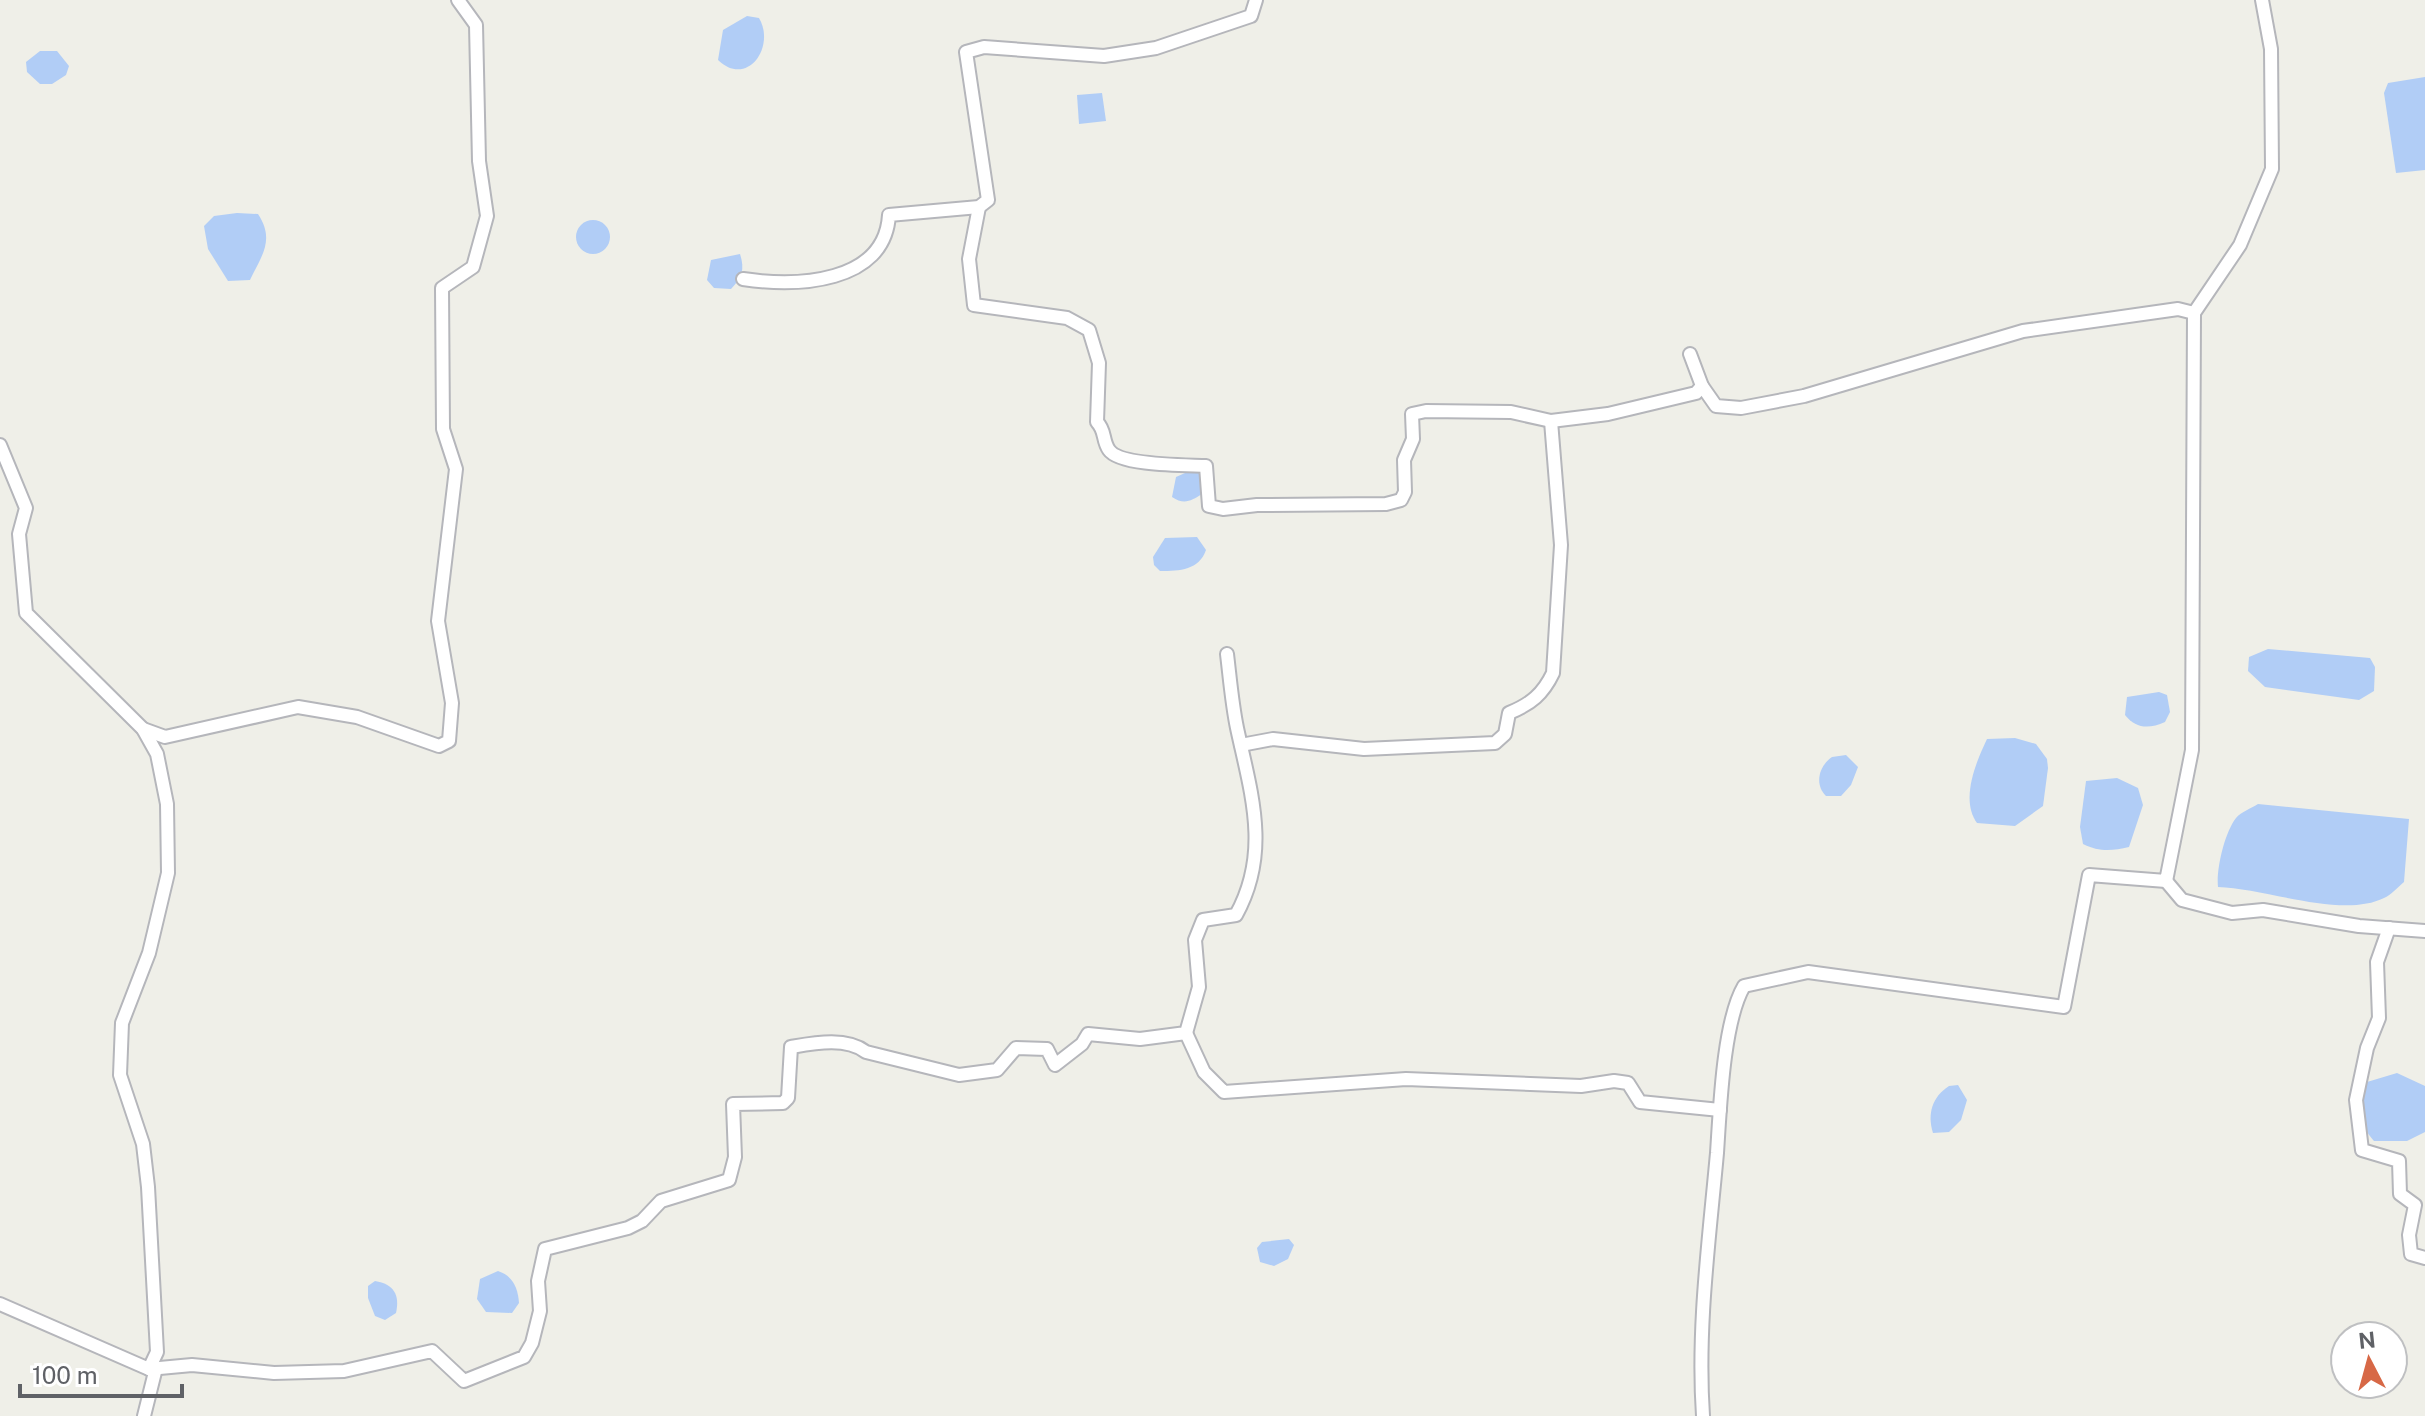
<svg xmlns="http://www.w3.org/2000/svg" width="2425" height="1416" font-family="'Public Sans',sans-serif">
<rect width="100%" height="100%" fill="#efefe8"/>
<!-- water -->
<g fill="#b1cdf6">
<path d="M 747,16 L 759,18 C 776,47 747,88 718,60 L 723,30 Z"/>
<path d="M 40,51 L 57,51 L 69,66 L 66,75 L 52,84 L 40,84 L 27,72 L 26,62 Z"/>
<path d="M 2425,77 L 2425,170 L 2396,173 L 2384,93 L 2388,83 Z"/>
<path d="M 1102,93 L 1106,121 L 1079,124 L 1077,95 Z"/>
<path d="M 237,213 L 258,214 C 275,240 262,255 250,280 L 228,281 L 208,249 L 204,226 L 214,216 Z"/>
<circle cx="593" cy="237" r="17"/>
<path d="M 740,254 C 745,270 742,277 731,289 L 714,288 L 707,280 L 711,260 Z"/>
<path d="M 1194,469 L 1200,474 L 1202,494 C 1191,501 1184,505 1172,497 L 1176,477 Z"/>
<path d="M 1197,537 L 1206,550 C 1199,570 1180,571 1160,571 L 1154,565 L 1153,557 L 1165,538 Z"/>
<path d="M 2268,649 L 2370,658 L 2375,667 L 2374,691 L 2359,700 L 2265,687 L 2248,671 L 2249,657 Z"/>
<path d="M 2159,692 L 2167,695 L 2170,712 L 2165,722 C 2149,729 2136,729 2125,715 L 2127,697 Z"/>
<path d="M 2015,738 L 2036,744 L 2047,759 L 2048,768 L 2043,806 L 2015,826 L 1977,823 C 1960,800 1976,762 1987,739 Z"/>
<path d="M 1846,755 L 1858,767 L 1851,785 L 1841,796 L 1826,796 C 1814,784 1819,766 1832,757 Z"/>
<path d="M 2117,778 L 2138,788 L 2143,805 L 2129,847 C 2112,851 2099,852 2083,844 L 2080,827 L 2086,781 Z"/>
<path d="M 2258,804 L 2409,819 L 2404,882 C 2398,887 2391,895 2384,898 C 2342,919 2264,888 2218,887 C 2216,869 2225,832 2236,818 C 2241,812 2252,808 2258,804 Z"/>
<path d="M 2397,1073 L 2425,1086 L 2425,1132 L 2407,1141 L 2374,1141 C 2357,1123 2361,1104 2367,1082 Z"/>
<path d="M 1958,1085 L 1967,1100 L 1961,1120 L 1949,1132 L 1933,1133 C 1927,1114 1932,1097 1949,1086 Z"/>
<path d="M 1289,1239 L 1294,1245 L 1288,1259 L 1274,1266 L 1260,1262 L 1257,1248 L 1262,1242 Z"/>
<path d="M 498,1271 C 513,1276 518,1288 519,1303 L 512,1313 L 486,1312 L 477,1299 L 480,1279 Z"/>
<path d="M 375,1281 C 394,1284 400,1295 396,1313 L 385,1320 L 375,1316 L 368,1298 L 368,1286 Z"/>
</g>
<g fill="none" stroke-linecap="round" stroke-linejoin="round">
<!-- minor casing -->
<g stroke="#b5b6bb" stroke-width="16">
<g id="minor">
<path d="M 979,207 L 969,259 L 974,305 L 1067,318 L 1089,330 L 1099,363 L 1097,422 C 1106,431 1102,440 1109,450 C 1120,466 1186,465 1206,466 L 1209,506 L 1223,509 L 1257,505 L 1386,504 L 1401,500 L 1405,492 L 1404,460 L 1413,439 L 1412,414 L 1426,411 L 1511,412 L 1551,421 L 1608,414 L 1696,393 L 1702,386 L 1690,354"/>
<path d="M 743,279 C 796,287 885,284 889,215 L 979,207 L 988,200 L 966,52 L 984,47 L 1104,56 L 1156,48 L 1251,16 L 1256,0"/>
<path d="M 1702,386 L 1716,406 L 1741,408 L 1804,396 L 2023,331 L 2178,309 L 2194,313"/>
<path d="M 0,445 L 26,508 L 19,534 L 26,613 L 143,729 L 157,754 L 167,804 L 168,873 L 149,953 L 122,1023 L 120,1075 L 143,1144 L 148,1187 L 157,1352 L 149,1369 L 155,1372 L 144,1416"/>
<path d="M 143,729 L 165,737 L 298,707 L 357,717 L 439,746 L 449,741 L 452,703 L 438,621 L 456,469 L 443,429 L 442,288 L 473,267 L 487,216 L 479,161 L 476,25 L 458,0"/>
<path d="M 1241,745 L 1273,739 L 1364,749 L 1495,743 L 1505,734 L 1509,713 C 1531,704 1543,694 1553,673 L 1561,545 L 1551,421"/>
<path d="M 2166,881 L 2182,900 L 2232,913 L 2263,910 L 2359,926 L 2425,931"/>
<path d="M 2389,928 L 2377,962 L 2379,1018 L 2367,1048 L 2356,1100 L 2362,1150 L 2399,1161 L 2400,1194 L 2415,1205 L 2409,1235 L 2411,1254 L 2425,1258"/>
<path d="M 1186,1033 L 1204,1072 L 1224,1092 L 1406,1079 L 1581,1086 L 1614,1081 L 1628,1083 L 1640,1102 L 1720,1110"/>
<path d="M 0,1304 L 149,1369 L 192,1365 L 274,1373 L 344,1371 L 432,1351 L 464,1381 L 524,1357 L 532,1343 L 540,1311 L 538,1281 L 545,1249 L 628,1228 L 642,1221 L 661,1201 L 729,1180 L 735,1157 L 733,1104 L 783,1103 L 788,1098 L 791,1047 C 815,1043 846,1037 866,1052 L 959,1075 L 997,1070 L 1016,1048 L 1047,1049 L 1055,1065 L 1082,1044 L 1088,1034 L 1140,1039 L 1186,1033 L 1199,987 L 1195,940 L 1203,920 L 1236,915 C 1271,852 1251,793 1237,728 C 1232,704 1230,679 1227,654"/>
<path d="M 1703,1416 C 1697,1329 1709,1241 1717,1153 C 1720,1109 1723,1022 1744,986 L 1808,972 L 2064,1007 L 2089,875 L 2166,881 L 2192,750 L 2194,313 L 2240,245 L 2272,169 L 2271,49 L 2262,0"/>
</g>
</g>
<!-- minor -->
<use href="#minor" stroke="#fff" stroke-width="12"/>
</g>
<!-- north arrow -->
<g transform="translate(2369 1360) rotate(354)"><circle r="38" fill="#ffffff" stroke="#bfc0c2" stroke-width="2"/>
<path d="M0-6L14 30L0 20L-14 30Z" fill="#d76846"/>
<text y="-12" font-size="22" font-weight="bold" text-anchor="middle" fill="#5f6166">N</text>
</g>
<!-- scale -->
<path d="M20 1384v12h162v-12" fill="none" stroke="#5f6166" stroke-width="4"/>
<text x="32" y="1384" font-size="24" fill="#5f6166" stroke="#ffffff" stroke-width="6" paint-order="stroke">100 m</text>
</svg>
